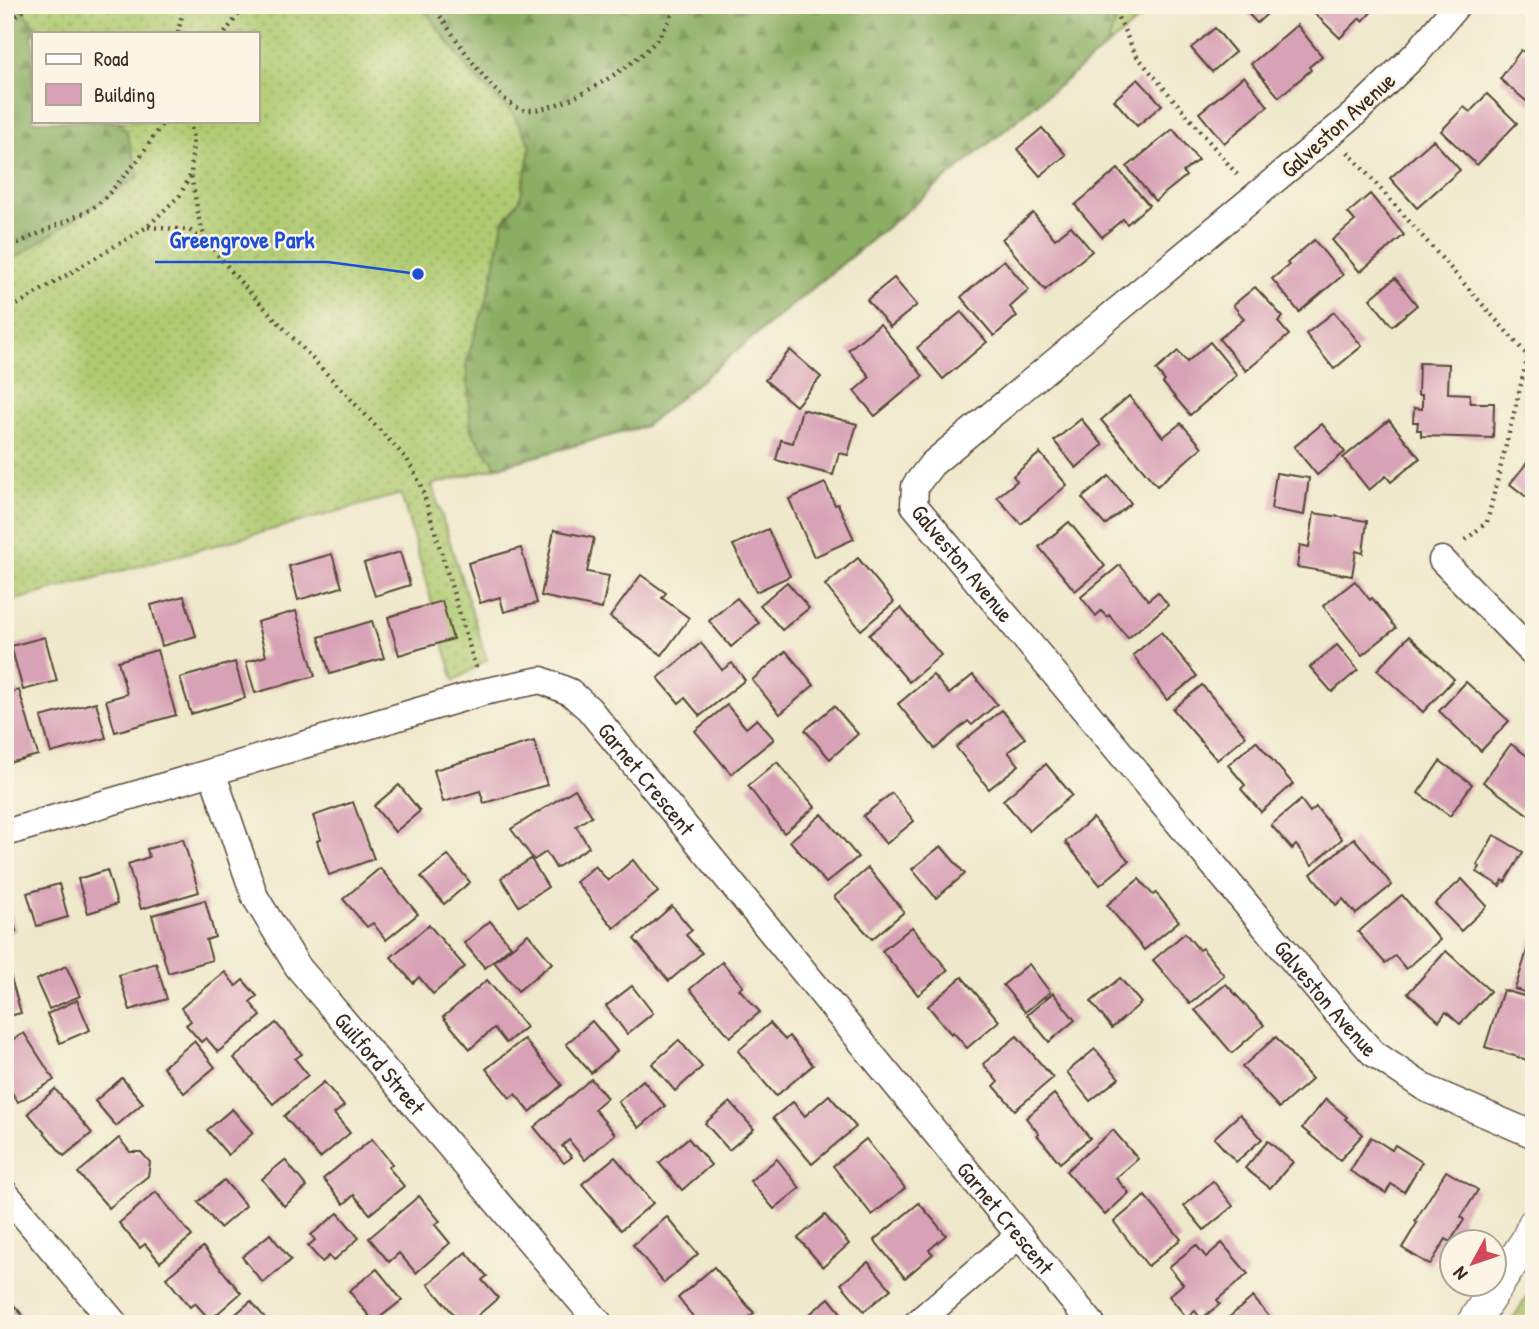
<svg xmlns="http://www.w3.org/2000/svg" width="1539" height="1329" font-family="'Patrick Hand',sans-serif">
<defs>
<pattern id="grass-dots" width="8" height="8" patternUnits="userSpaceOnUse" patternTransform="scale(1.75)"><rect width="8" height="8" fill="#afca71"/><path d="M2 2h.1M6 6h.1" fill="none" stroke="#90a45c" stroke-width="1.8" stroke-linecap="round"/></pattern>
<pattern id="forest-firs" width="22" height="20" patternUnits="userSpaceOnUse" patternTransform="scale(1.75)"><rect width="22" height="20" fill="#8bae63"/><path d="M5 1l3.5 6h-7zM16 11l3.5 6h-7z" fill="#738e51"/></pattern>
</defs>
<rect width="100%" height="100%" fill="#fcf5e5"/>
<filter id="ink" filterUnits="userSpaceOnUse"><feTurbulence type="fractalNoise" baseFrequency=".0143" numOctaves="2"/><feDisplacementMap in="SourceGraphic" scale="14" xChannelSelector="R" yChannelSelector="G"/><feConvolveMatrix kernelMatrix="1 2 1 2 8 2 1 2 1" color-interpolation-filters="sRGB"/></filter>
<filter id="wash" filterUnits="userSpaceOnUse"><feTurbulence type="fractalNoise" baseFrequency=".00686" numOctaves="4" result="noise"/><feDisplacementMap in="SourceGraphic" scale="28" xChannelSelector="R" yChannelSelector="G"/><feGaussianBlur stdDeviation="1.57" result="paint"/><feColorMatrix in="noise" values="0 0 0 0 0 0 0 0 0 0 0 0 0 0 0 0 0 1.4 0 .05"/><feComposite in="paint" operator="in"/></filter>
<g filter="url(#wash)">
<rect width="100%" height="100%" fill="#efe8cb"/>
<!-- grass -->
<g fill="url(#grass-dots)" stroke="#757a48" stroke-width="2" fill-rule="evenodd">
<path d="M 5,5 L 1157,5 L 645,426 L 432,485 L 487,660 L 454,681 L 401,494 L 5,603 ZM 33,33 L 257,33 L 257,121 L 33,121 Z"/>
<path d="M 1534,1285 L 1534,1324 L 1510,1324 L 1531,1289 Z"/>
</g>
<!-- forest -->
<g fill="url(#forest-firs)" stroke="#636c40" stroke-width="2">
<path d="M 5,5 L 17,5 L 41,33 L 33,33 L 33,121 L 117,121 L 126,130 L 139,176 L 5,265 Z"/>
<path d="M 421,5 L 1101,5 L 1115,23 L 1107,46 L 645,426 L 497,467 L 471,431 L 466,363 L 490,288 L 503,222 L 520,199 L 531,146 L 513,114 L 471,73 Z"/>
</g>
<g id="blocks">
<!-- building -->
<g fill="#d8a2b6">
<path d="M 1240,5 L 1277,5 L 1257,23 Z"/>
<path d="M 1310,5 L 1378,5 L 1363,21 L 1360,18 L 1340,38 L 1308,7 Z"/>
<path d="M 1297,25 L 1322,56 L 1309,67 L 1311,70 L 1279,97 L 1251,64 Z"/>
<path d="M 1215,28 L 1235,52 L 1212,72 L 1191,48 Z"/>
<path d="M 1534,40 L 1534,101 L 1531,105 L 1500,79 L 1521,50 L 1524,52 Z"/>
<path d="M 1244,76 L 1268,106 L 1224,143 L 1199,113 Z"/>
<path d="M 1138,79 L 1162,105 L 1137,126 L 1114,100 Z"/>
<path d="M 1487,94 L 1517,123 L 1477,165 L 1441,131 L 1464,107 L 1470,112 Z"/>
<path d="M 1042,128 L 1066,155 L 1040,176 L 1017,149 Z"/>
<path d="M 1173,129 L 1198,160 L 1183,172 L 1186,176 L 1155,201 L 1127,167 Z"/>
<path d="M 1433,140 L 1460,170 L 1417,208 L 1390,178 Z"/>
<path d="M 1118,169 L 1149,205 L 1127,224 L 1123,219 L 1102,237 L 1075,205 Z"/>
<path d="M 1370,194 L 1404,235 L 1360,272 L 1332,240 L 1355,221 L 1348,213 Z"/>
<path d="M 1033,213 L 1055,239 L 1071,226 L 1092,251 L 1045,290 L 1002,239 Z"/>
<path d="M 1314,240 L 1343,275 L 1299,312 L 1272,279 L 1289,265 L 1287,263 Z"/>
<path d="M 1004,260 L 1029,290 L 1010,307 L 1017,316 L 994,336 L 961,297 Z"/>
<path d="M 894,278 L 917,305 L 890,327 L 867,300 Z"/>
<path d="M 1395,278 L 1417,305 L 1392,326 L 1370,299 Z"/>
<path d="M 1255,287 L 1283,317 L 1278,322 L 1289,335 L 1246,371 L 1219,339 L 1244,319 L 1233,305 Z"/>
<path d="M 961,312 L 987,342 L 943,379 L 917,348 Z"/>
<path d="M 1334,312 L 1362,346 L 1334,369 L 1306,334 Z"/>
<path d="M 880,324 L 923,376 L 875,416 L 854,391 L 870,377 L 848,350 Z"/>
<path d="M 1210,342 L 1237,375 L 1190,415 L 1163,383 L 1165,381 L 1156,370 L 1178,351 L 1187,362 Z"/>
<path d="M 790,350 L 821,377 L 796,406 L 765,380 Z"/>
<path d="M 1419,363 L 1449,364 L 1448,393 L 1470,394 L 1470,403 L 1494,403 L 1493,438 L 1421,436 L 1421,430 L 1417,430 L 1418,422 L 1413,422 L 1414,408 L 1422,409 L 1422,395 L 1418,395 Z"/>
<path d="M 1129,396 L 1163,437 L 1181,423 L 1202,447 L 1157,486 L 1101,420 Z"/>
<path d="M 802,409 L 857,424 L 848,455 L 839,453 L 833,475 L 776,460 L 781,440 L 793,443 Z"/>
<path d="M 1081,419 L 1103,445 L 1076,468 L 1054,441 Z"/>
<path d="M 1389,420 L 1420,458 L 1391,482 L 1386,476 L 1369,490 L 1343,458 Z"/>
<path d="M 1322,424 L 1345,452 L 1317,475 L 1294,447 Z"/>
<path d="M 1040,453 L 1067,485 L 1021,524 L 997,497 L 1017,481 L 1013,476 Z"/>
<path d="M 1534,454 L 1534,503 L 1510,484 Z"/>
<path d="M 1276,473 L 1309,478 L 1304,515 L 1271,509 Z"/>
<path d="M 1109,476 L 1131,503 L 1105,525 L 1082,498 Z"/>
<path d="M 825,483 L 835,505 L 838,504 L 854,539 L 814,557 L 789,499 Z"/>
<path d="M 1314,513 L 1367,521 L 1363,553 L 1356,551 L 1352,576 L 1297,567 L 1300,545 L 1309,547 Z"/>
<path d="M 1069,522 L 1105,566 L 1075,591 L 1039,547 Z"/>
<path d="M 768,529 L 790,576 L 756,592 L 733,545 Z"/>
<path d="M 554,530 L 594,538 L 587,572 L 609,576 L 602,609 L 541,596 Z"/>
<path d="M 521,548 L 537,603 L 504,612 L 500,597 L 480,603 L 468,563 Z"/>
<path d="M 400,552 L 410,585 L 375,596 L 364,563 Z"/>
<path d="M 332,554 L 342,587 L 298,600 L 289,566 Z"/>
<path d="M 858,558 L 894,602 L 861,630 L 825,585 Z"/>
<path d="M 1120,565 L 1148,600 L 1158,592 L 1168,605 L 1128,638 L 1109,615 L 1107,617 L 1101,611 L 1096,616 L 1081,597 Z"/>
<path d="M 641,575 L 666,593 L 662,598 L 689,618 L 662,655 L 610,617 Z"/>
<path d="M 1355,581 L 1370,600 L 1372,598 L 1396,628 L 1362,655 L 1323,606 Z"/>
<path d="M 787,582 L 809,608 L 782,630 L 760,605 Z"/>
<path d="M 184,596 L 196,636 L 162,646 L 151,605 Z"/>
<path d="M 737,598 L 759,623 L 731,647 L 709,621 Z"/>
<path d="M 442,601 L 453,639 L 399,655 L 388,617 Z"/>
<path d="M 901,608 L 941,655 L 909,682 L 869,635 Z"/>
<path d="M 296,611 L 315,676 L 255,693 L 246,662 L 266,656 L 257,622 Z"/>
<path d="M 372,621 L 384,658 L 330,674 L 319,637 Z"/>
<path d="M 1161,632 L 1197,676 L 1167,700 L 1133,655 Z"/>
<path d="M 1409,636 L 1454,679 L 1423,712 L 1377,670 Z"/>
<path d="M 45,637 L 57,681 L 23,690 L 11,646 Z"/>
<path d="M 701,643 L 722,670 L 732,663 L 745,680 L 700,716 L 685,698 L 679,703 L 658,678 Z"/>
<path d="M 1337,645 L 1358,670 L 1332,692 L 1310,667 Z"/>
<path d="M 157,650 L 176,715 L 115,732 L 106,700 L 127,694 L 118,661 Z"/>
<path d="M 786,651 L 814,685 L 780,714 L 752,680 Z"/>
<path d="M 235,662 L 245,698 L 191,714 L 180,678 Z"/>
<path d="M 933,675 L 949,694 L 973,675 L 997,704 L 972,725 L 968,721 L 935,749 L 898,704 Z"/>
<path d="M 1466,682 L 1509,721 L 1481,751 L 1439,711 Z"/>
<path d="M 1202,685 L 1246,736 L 1217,760 L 1173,709 Z"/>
<path d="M 19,690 L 38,755 L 5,764 L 5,694 Z"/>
<path d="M 96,702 L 106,738 L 51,753 L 41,717 Z"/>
<path d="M 727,705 L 746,728 L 757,719 L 774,739 L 731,774 L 695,731 Z"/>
<path d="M 834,706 L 858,734 L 830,759 L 805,730 Z"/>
<path d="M 1002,710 L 1025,738 L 1008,752 L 1019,765 L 989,789 L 956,747 Z"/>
<path d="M 534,741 L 547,785 L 484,803 L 480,791 L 443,802 L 434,770 Z"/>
<path d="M 1256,741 L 1293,784 L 1261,812 L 1241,789 L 1245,785 L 1228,765 Z"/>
<path d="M 1511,744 L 1534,761 L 1534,811 L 1530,816 L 1483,782 Z"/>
<path d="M 1440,761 L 1472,784 L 1450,816 L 1418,793 Z"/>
<path d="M 777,762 L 815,807 L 784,833 L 748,786 Z"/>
<path d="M 1046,764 L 1072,795 L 1029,831 L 1003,800 Z"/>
<path d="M 399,785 L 420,811 L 395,832 L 374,806 Z"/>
<path d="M 575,789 L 592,816 L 576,826 L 589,847 L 556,868 L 546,852 L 534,860 L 511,829 Z"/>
<path d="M 892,793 L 914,821 L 886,844 L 863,816 Z"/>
<path d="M 1301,800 L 1310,812 L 1316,807 L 1342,839 L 1312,865 L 1296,845 L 1292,849 L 1271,825 Z"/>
<path d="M 353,802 L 374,859 L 329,875 L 317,841 L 321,839 L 313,816 Z"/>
<path d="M 822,814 L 858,857 L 826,883 L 790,841 Z"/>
<path d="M 1093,818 L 1129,861 L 1100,885 L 1065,842 Z"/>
<path d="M 1494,835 L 1523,852 L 1505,882 L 1503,880 L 1500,886 L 1477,872 L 1480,867 L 1477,865 Z"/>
<path d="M 1354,838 L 1392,885 L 1356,914 L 1343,899 L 1336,905 L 1311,874 Z"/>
<path d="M 183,839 L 199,892 L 141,909 L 128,864 L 149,857 L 147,849 Z"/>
<path d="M 941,846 L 965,874 L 936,898 L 912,869 Z"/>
<path d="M 448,855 L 470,882 L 444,904 L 421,877 Z"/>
<path d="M 531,859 L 548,887 L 519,906 L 501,878 Z"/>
<path d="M 633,860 L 658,892 L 614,928 L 576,882 L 595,866 L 608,881 Z"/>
<path d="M 380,868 L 418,914 L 386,940 L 373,923 L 367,927 L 343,899 Z"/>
<path d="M 868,868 L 904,912 L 872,939 L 834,897 Z"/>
<path d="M 107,870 L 117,904 L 88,913 L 78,879 Z"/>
<path d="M 1139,879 L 1153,895 L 1156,893 L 1179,921 L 1144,950 L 1107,905 Z"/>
<path d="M 1462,879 L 1487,906 L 1461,931 L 1435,904 Z"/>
<path d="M 59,884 L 68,917 L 37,926 L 27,893 Z"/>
<path d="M 5,894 L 16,931 L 5,934 Z"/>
<path d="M 1402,895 L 1440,940 L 1406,969 L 1395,956 L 1385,963 L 1358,932 Z"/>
<path d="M 205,900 L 215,937 L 206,940 L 212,960 L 168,973 L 152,915 Z"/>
<path d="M 672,906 L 692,930 L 686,935 L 702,953 L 669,981 L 634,939 Z"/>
<path d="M 490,921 L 511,946 L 485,968 L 464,943 Z"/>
<path d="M 429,925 L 465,967 L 433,994 L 419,977 L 413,983 L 391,957 Z"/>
<path d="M 912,927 L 948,970 L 918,995 L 882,951 Z"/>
<path d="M 1185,933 L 1199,950 L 1202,948 L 1224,975 L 1190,1004 L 1153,960 Z"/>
<path d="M 528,934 L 552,963 L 518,991 L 494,962 Z"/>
<path d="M 1531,938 L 1534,939 L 1534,995 L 1515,989 Z"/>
<path d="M 1446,951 L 1490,991 L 1460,1024 L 1446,1012 L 1439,1021 L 1408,993 Z"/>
<path d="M 5,957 L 21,1013 L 5,1017 Z"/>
<path d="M 722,962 L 743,986 L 739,989 L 760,1012 L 730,1037 L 690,989 Z"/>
<path d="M 156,963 L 167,999 L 130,1010 L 119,975 Z"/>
<path d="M 1029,964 L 1050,992 L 1025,1012 L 1003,985 Z"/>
<path d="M 66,966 L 80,996 L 49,1009 L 36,980 Z"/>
<path d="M 225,972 L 236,986 L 243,980 L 257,996 L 250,1002 L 261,1016 L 218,1052 L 206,1038 L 201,1042 L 186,1025 L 191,1021 L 181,1008 Z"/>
<path d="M 962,977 L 999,1021 L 967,1048 L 953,1032 L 951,1034 L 928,1006 Z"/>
<path d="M 1120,978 L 1141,1003 L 1112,1028 L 1091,1002 Z"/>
<path d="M 487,980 L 526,1027 L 506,1043 L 494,1028 L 470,1049 L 443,1017 Z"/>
<path d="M 1226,984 L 1264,1025 L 1232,1053 L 1195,1010 Z"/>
<path d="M 632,986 L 653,1013 L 627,1034 L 606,1006 Z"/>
<path d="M 1503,990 L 1534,999 L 1534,1062 L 1485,1047 Z"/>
<path d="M 1053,993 L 1075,1020 L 1049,1042 L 1027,1015 Z"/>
<path d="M 77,1000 L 90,1030 L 60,1043 L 47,1014 Z"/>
<path d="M 592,1021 L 617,1051 L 591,1073 L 566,1044 Z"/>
<path d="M 276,1023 L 302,1054 L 295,1059 L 308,1075 L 273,1104 L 234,1058 Z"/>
<path d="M 770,1023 L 785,1040 L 789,1036 L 813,1065 L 776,1096 L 738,1051 Z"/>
<path d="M 24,1033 L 54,1080 L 18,1102 L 5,1082 L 5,1044 Z"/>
<path d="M 1017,1036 L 1053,1078 L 1015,1110 L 994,1086 L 998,1082 L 983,1064 Z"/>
<path d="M 1276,1037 L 1312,1079 L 1279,1108 L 1242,1067 Z"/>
<path d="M 524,1039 L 562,1085 L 530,1112 L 515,1094 L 510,1098 L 486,1069 Z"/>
<path d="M 679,1040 L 702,1067 L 675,1091 L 652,1064 Z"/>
<path d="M 194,1041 L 215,1067 L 184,1093 L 163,1067 Z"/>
<path d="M 1095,1049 L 1119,1078 L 1090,1101 L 1067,1072 Z"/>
<path d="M 122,1078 L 143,1103 L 116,1126 L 95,1101 Z"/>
<path d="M 591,1079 L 607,1098 L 594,1109 L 615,1134 L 585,1160 L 569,1140 L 562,1146 L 572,1157 L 564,1163 L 534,1127 Z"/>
<path d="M 643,1080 L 665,1106 L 639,1128 L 618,1102 Z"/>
<path d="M 324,1082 L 344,1106 L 334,1114 L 350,1133 L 320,1158 L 284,1116 Z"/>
<path d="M 55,1089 L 92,1133 L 64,1156 L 28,1113 Z"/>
<path d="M 1054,1094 L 1090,1138 L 1060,1163 L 1037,1135 L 1039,1134 L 1026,1118 Z"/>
<path d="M 829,1095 L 856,1127 L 812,1164 L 773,1118 L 793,1102 L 805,1116 Z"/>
<path d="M 1326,1099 L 1347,1117 L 1345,1119 L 1363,1134 L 1340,1160 L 1302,1128 Z"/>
<path d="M 730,1102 L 754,1129 L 729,1150 L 705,1123 Z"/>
<path d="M 232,1109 L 253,1133 L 228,1155 L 207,1130 Z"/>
<path d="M 1240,1114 L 1262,1139 L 1236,1162 L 1214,1138 Z"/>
<path d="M 1113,1130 L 1138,1159 L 1116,1178 L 1129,1193 L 1105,1215 L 1066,1171 Z"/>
<path d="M 1371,1137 L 1392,1150 L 1395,1145 L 1422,1162 L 1404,1192 L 1391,1184 L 1386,1193 L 1350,1171 Z"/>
<path d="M 119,1138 L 130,1152 L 141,1152 L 150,1162 L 148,1176 L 109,1208 L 78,1173 Z"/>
<path d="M 688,1138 L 711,1165 L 682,1190 L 659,1163 Z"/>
<path d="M 372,1139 L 392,1164 L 388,1167 L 404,1186 L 370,1214 L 354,1195 L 344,1204 L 323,1179 Z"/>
<path d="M 866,1139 L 905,1188 L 872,1215 L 833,1166 Z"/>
<path d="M 1268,1141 L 1293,1162 L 1270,1188 L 1245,1168 Z"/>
<path d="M 615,1157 L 653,1203 L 621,1230 L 582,1184 Z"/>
<path d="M 777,1159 L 800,1188 L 774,1209 L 750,1181 Z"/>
<path d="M 285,1160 L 307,1187 L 284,1206 L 262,1179 Z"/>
<path d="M 1446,1171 L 1478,1190 L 1461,1217 L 1464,1220 L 1450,1242 L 1446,1239 L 1430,1265 L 1402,1248 L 1417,1223 L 1415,1221 Z"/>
<path d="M 224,1180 L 246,1206 L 220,1228 L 198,1202 Z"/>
<path d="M 1213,1181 L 1233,1206 L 1204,1230 L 1184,1206 Z"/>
<path d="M 156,1192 L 192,1236 L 160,1262 L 145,1244 L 140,1248 L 119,1223 Z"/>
<path d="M 419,1196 L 440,1221 L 435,1225 L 450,1243 L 416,1273 L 399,1253 L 389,1262 L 369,1238 Z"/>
<path d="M 1145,1196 L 1181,1239 L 1148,1266 L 1114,1222 Z"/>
<path d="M 919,1203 L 946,1235 L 929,1250 L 933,1254 L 905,1278 L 874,1240 Z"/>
<path d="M 338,1213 L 359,1238 L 333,1261 L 329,1256 L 322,1262 L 308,1246 L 315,1240 L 311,1235 Z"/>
<path d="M 825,1215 L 849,1244 L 823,1267 L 798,1238 Z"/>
<path d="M 667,1217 L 698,1254 L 664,1283 L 633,1245 Z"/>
<path d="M 270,1234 L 291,1260 L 263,1283 L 242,1257 Z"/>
<path d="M 1222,1243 L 1248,1274 L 1217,1300 L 1220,1304 L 1201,1319 L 1195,1311 L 1187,1318 L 1169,1296 L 1183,1284 L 1169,1267 L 1196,1245 L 1206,1257 Z"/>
<path d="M 203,1247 L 241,1293 L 210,1320 L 195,1303 L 190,1307 L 166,1278 Z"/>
<path d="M 466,1252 L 487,1276 L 482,1280 L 498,1298 L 468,1324 L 462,1324 L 428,1284 Z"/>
<path d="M 868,1262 L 891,1289 L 864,1311 L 841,1284 Z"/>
<path d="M 714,1267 L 754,1313 L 741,1324 L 707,1322 L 699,1324 L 678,1298 Z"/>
<path d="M 377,1269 L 402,1300 L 374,1322 L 349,1291 Z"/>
<path d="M 1253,1297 L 1275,1324 L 1221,1324 Z"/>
<path d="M 829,1298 L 850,1324 L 809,1324 L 805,1318 Z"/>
<path d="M 251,1301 L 270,1324 L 224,1324 Z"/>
<path d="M 13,1304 L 30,1324 L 5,1324 L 5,1311 Z"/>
</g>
</g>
</g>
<g filter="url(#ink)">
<use href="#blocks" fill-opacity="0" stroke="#564638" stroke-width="2"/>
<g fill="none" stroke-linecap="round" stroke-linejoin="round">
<!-- minor casing -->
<g stroke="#564638" stroke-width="29">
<g id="minor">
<path id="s1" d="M 1457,5 L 1417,53 L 1353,115 L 932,464 L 915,486 L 914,505 L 1336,1012 L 1373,1053 L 1425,1088 L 1534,1135"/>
<path d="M 1442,560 L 1534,654"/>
<path id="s2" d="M 212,772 L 255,897 L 298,967 L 600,1324"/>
<path id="s3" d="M 5,833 L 483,692 L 541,680 L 570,692 L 589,709 L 1092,1324"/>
<path d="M 5,1193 L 115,1324"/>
<path d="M 916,1324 L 1018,1236"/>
</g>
</g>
<!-- tertiary casing -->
<g stroke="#564638" stroke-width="34">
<path id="tertiary" d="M 1472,1324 L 1527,1240 L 1534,1224"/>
</g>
<!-- path -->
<g stroke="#564638" stroke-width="4.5" stroke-dasharray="2 5" stroke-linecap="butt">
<path d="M 432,5 C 451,30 492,97 518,108 C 549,121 630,68 651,46 C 662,35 670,19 677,5"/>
<path d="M 1112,5 L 1136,55 L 1240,178"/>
<path d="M 5,24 L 32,5"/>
<path d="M 178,33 L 184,5"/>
<path d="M 225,33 L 245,5"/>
<path d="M 190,121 L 193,138 L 191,175 L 199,219 L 206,241 L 244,286 L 407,459 L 421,485 L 476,668"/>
<path d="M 1348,152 L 1528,356 L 1487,522 L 1462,543"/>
<path d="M 148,227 L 189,230 L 206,241"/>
<path d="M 5,249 L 90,210 L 104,199 L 138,160 L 164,121"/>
<path d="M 5,312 L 147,227 L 180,195 L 190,176"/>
</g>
<!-- minor -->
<use href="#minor" stroke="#fff" stroke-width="26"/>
<!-- tertiary -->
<use href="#tertiary" stroke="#fff" stroke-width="32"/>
</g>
</g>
<g text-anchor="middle" stroke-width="5" stroke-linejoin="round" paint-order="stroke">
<!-- street labels -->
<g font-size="23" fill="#3b2a1e" stroke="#fcf5e5">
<text transform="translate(1338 125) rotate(-42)" y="8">Galveston Avenue</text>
<text dy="8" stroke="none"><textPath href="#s1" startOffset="821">Galveston Avenue</textPath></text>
<text dy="8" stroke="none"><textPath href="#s3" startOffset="705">Garnet Crescent</textPath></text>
<text dy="8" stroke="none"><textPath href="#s1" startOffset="1388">Galveston Avenue</textPath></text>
<text dy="8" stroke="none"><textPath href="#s2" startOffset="341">Guilford Street</textPath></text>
<text dy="8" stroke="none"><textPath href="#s3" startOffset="1272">Garnet Crescent</textPath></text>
</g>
</g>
<!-- callouts -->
<path fill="none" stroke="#1d4ed8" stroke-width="2.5" d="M418 274L328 262H155"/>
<circle fill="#1d4ed8" stroke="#fcf5e5" stroke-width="2.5" cx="418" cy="274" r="7"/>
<g font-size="24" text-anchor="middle" font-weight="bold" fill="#1d4ed8" stroke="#fcf5e5" stroke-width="5" stroke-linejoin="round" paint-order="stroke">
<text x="242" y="248">Greengrove Park</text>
</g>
<!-- margin -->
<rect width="1539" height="1329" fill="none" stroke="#fcf5e5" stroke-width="28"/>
<!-- legend -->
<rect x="32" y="32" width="228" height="91" fill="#fcf5e5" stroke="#afa495" stroke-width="2"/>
<rect x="46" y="54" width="35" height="10" fill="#ffffff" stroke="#afa495" stroke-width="2"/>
<text x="94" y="66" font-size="21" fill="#3b2a1e">Road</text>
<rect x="46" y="84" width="35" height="21" fill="#d8a2b6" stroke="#afa495" stroke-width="2"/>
<text x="94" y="102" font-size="21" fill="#3b2a1e">Building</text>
<!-- north arrow -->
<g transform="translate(1473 1263) rotate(230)"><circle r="33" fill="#fcf5e5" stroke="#afa495" stroke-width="2"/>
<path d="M0-5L12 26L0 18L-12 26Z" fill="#d1495b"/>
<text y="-10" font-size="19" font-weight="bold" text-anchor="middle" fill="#3b2a1e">N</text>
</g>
</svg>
